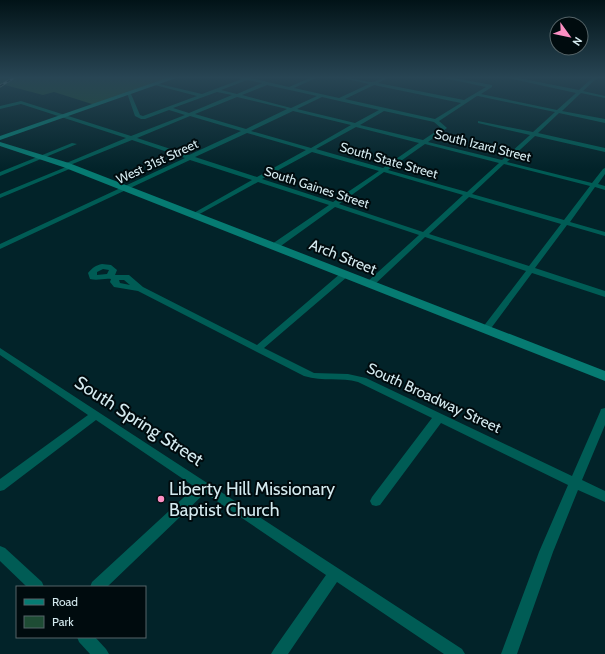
<svg xmlns="http://www.w3.org/2000/svg" width="605" height="654" font-family="Cabin,sans-serif">
<rect width="100%" height="100%" fill="#022329"/>
<!-- green -->
<path fill="#1e4c34" d="M 0,77 L 176,77 L 95,105 L 54,92 L 43,95 L 5,85 L 0,88 Z"/>
<g fill="none" stroke-linecap="round" stroke-linejoin="round">
<!-- street -->
<g fill="#005c55" fill-rule="evenodd">
<path d="M 237,77 L 246,77 L 289,87 L 312,77 L 318,77 L 294,88 L 339,98 L 369,84 L 339,77 C 350,77 360,81 371,82 C 377,82 382,77 389,77 L 378,83 L 464,100 L 486,87 L 439,77 L 449,77 L 492,85 L 492,87 L 481,94 L 557,110 L 576,93 L 504,77 L 513,77 L 579,90 L 593,77 L 598,77 L 583,91 L 605,96 L 605,98 L 581,93 L 562,111 L 605,119 L 605,123 L 559,113 L 538,133 L 605,148 L 605,152 L 535,136 L 507,162 L 592,183 L 603,169 L 605,168 L 605,174 L 598,184 L 605,186 L 605,190 L 595,187 L 570,222 L 605,232 L 605,236 L 567,225 L 535,268 L 605,291 L 605,297 L 532,273 L 489,331 L 483,331 L 481,329 L 483,327 L 526,271 L 425,237 L 373,286 L 367,286 L 366,284 L 367,282 L 419,235 L 335,207 L 278,248 L 272,248 L 272,244 L 329,205 L 258,182 L 196,216 L 192,216 L 192,214 L 252,180 L 190,160 L 0,249 L 0,244 L 185,158 L 132,140 L 70,165 L 73,167 L 72,168 L 0,198 L 0,194 L 66,167 L 63,165 L 64,164 L 126,138 L 21,104 L 0,109 L 0,106 L 21,101 L 131,136 L 185,115 L 169,110 L 145,119 L 141,119 L 135,116 L 127,93 L 131,94 L 140,115 L 143,116 L 197,96 L 155,85 L 155,83 L 202,94 L 242,79 ZM 247,80 L 262,83 L 237,94 L 221,90 ZM 267,85 L 317,96 L 291,108 L 242,95 ZM 374,85 L 461,103 L 435,119 L 345,99 ZM 217,92 L 232,95 L 189,113 L 173,108 ZM 477,96 L 478,96 L 555,112 L 533,132 L 478,121 L 478,123 L 530,135 L 502,160 L 428,142 L 447,128 L 439,121 ZM 237,97 L 287,109 L 246,129 L 195,114 ZM 322,97 L 379,110 L 355,123 L 297,109 ZM 293,111 L 351,125 L 311,148 L 251,131 ZM 384,111 L 434,122 L 441,128 L 423,140 L 360,125 ZM 190,116 L 241,131 L 189,155 L 137,138 ZM 356,127 L 419,143 L 383,168 L 316,149 ZM 247,133 L 306,150 L 257,177 L 195,157 ZM 425,144 L 499,163 L 467,192 L 388,170 ZM 312,152 L 379,171 L 333,202 L 262,179 ZM 504,164 L 590,186 L 564,220 L 472,194 ZM 384,172 L 463,195 L 423,232 L 339,204 ZM 469,197 L 561,224 L 529,266 L 429,234 Z"/>
<path d="M 72,143 L 77,144 L 0,176 L 0,172 Z"/>
<path d="M 102,264 L 111,265 L 117,270 L 115,275 L 129,275 L 143,287 L 257,345 L 341,273 L 347,273 L 348,275 L 347,277 L 264,348 L 314,373 L 348,374 L 366,378 L 572,476 L 600,412 L 601,409 L 605,408 L 605,425 L 582,480 L 605,491 L 605,502 L 578,490 L 553,552 L 517,654 L 501,654 L 539,552 L 568,485 L 441,423 L 380,505 L 376,506 L 372,505 L 370,501 L 372,497 L 432,418 L 358,382 C 341,377 323,382 304,376 L 138,291 L 114,287 L 110,282 L 111,279 C 104,278 98,281 90,279 L 88,273 C 92,268 96,265 102,264 ZM 103,269 L 109,270 L 107,274 L 97,275 L 97,272 ZM 119,280 L 124,280 L 130,285 L 120,283 Z"/>
<path d="M 0,348 L 462,649 L 465,654 L 444,654 L 337,582 L 288,654 L 271,654 L 274,649 L 326,575 L 205,493 L 107,587 L 90,587 L 92,582 L 195,487 L 96,420 L 4,490 L 0,491 L 0,479 L 88,415 L 0,355 Z"/>
<path d="M 0,546 L 5,548 L 42,582 L 44,587 L 27,587 L 0,561 Z"/>
<path d="M 77,637 L 95,637 L 106,649 L 109,654 L 90,654 L 79,642 Z"/>
</g>
<!-- secondary -->
<g fill="#067b72" fill-rule="evenodd">
<path d="M 170,77 L 179,77 L 0,140 L 0,136 Z"/>
<path d="M 0,142 L 69,163 L 605,371 L 605,381 L 63,167 L 0,146 Z"/>
</g>
<!-- rail casing -->
<g stroke="#a4bdc2" stroke-width="2.5">
<path id="rail" d="M 0,86 L 15,77"/>
</g>
<!-- rail -->
<use href="#rail" stroke="#000b0e" stroke-width="1.5" stroke-dasharray="4" stroke-linecap="butt"/>
</g>
<!-- sky -->
<linearGradient id="sky" x2="0" y2="1"><stop stop-color="#011317"/><stop offset="0.46" stop-color="#284554"/><stop offset="1" stop-color="#284554" stop-opacity="0"/></linearGradient>
<rect width="605" height="169" fill="url(#sky)"/>
<!-- markers -->
<circle fill="#fc8fc3" stroke="#000b0e" stroke-width="1.5" cx="161" cy="499" r="4"/>
<g text-anchor="middle" stroke-width="4" stroke-linejoin="round" paint-order="stroke">
<!-- far-street labels -->
<g font-size="13" fill="#d4eaef" stroke="#000b0e">
<text transform="translate(483 145) rotate(14)" y="5">South Izard Street</text>
<text transform="translate(389 160) rotate(16)" y="5">South State Street</text>
<text transform="translate(157 161) rotate(-25)" y="5">West 31st Street</text>
<text transform="translate(317 187) rotate(18)" y="5">South Gaines Street</text>
</g>
<!-- street labels -->
<g font-size="15" fill="#d4eaef" stroke="#000b0e">
<text transform="translate(343 257) rotate(22)" y="5">Arch Street</text>
<text transform="translate(434 398) rotate(25)" y="5">South Broadway Street</text>
</g>
<!-- near-street labels -->
<g font-size="18" fill="#d4eaef" stroke="#000b0e">
<text transform="translate(139 421) rotate(33)" y="6">South Spring Street</text>
</g>
<!-- near-poi labels -->
<g font-size="18" fill="#d4eaef" stroke="#000b0e" text-anchor="start">
<text x="169" y="495">Liberty Hill Missionary<tspan x="169" dy="21">Baptist Church</tspan></text>
</g>
</g>
<!-- legend -->
<rect x="16" y="586" width="130" height="52" fill="#000b0e" stroke="#556468"/>
<rect x="24" y="599" width="20" height="6" fill="#067b72" stroke="#556468"/>
<text x="52" y="606" font-size="12" fill="#d4eaef">Road</text>
<rect x="24" y="616" width="20" height="12" fill="#1e4c34" stroke="#556468"/>
<text x="52" y="626" font-size="12" fill="#d4eaef">Park</text>
<!-- north arrow -->
<g transform="translate(569 36) rotate(123)"><circle r="19" fill="#000b0e" stroke="#556468"/>
<path d="M0-3L7 15L0 10L-7 15Z" fill="#fc8fc3"/>
<text y="-6" font-size="11" font-weight="bold" text-anchor="middle" fill="#d4eaef">N</text>
</g>
</svg>
